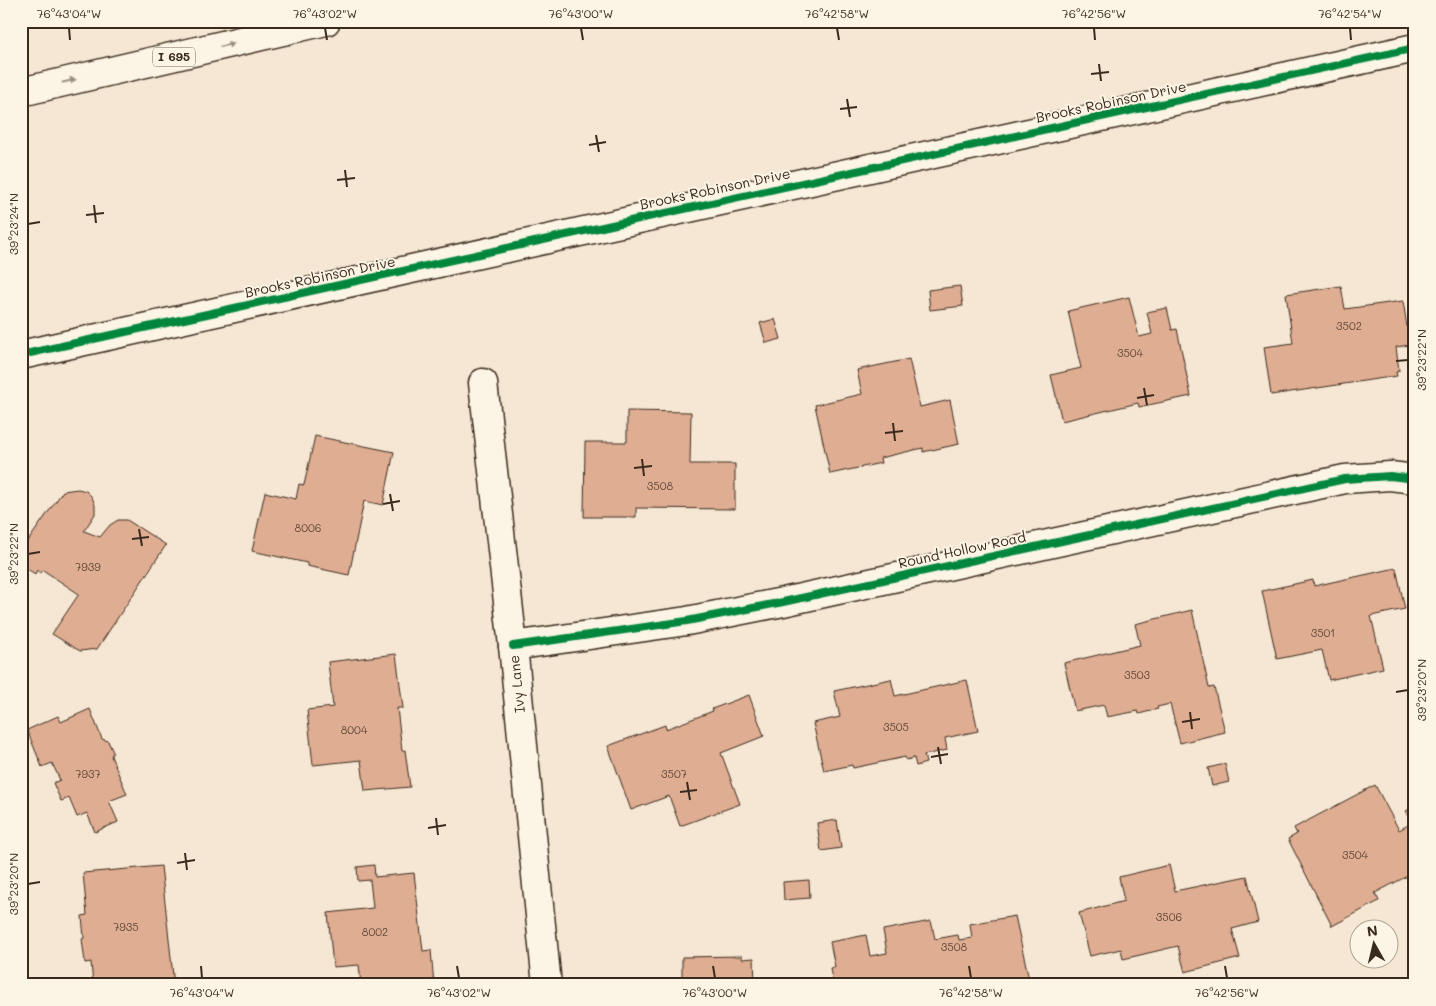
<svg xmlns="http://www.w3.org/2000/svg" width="1436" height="1006" font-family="Mali,sans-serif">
<rect width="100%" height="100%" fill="#f6e7d4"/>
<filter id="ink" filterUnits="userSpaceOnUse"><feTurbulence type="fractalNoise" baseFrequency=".02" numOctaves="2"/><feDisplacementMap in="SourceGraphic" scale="10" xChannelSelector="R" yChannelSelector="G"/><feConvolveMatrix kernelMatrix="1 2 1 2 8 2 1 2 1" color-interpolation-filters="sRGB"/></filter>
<g filter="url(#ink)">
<!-- building -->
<g fill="#dfad92" stroke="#3b2a1e">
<path d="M 960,286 L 963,306 L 930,310 L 928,290 Z"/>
<path d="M 1341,286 L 1345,309 L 1403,301 L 1410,345 L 1396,347 L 1399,371 L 1396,372 L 1397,376 L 1271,395 L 1264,347 L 1293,343 L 1286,294 Z"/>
<path d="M 1129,297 L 1139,337 L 1152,334 L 1147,312 L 1167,308 L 1172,330 L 1177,329 L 1191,396 L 1139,407 L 1138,403 L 1062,421 L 1051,375 L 1081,368 L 1068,311 Z"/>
<path d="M 775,319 L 781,339 L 766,343 L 760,323 Z"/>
<path d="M 909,359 L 920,407 L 950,400 L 959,444 L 923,452 L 923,448 L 880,458 L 881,463 L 830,474 L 815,405 L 862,394 L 857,370 Z"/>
<path d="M 627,411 L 691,412 L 690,464 L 735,464 L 735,509 L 636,508 L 636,517 L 584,517 L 585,442 L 627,442 Z"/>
<path d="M 315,436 L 394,452 L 383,505 L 364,501 L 349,575 L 307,566 L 307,563 L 252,551 L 265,492 L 296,499 L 299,484 L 304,485 Z"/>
<path d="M 78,489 L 86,491 L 92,497 L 95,505 L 95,514 L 84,531 L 100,537 L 110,525 L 118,520 L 127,520 L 166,545 L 97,649 L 80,651 L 52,634 L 79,594 L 43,570 L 41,573 L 37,570 L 35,574 L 21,565 L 21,551 L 63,491 Z"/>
<path d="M 1396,568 L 1405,609 L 1371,616 L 1383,668 L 1329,680 L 1322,650 L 1277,659 L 1262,591 L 1313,580 L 1314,586 Z"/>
<path d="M 1192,610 L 1209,688 L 1214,687 L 1225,732 L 1180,743 L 1170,704 L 1157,707 L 1158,709 L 1139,714 L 1138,711 L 1107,717 L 1104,705 L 1075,711 L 1064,663 L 1140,645 L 1135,624 Z"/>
<path d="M 396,654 L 403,708 L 397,708 L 402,751 L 405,750 L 410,787 L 365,791 L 361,760 L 313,765 L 307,710 L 333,707 L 328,662 Z"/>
<path d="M 891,679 L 895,696 L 967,680 L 978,731 L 945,738 L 947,750 L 924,755 L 926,763 L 916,766 L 914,758 L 906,760 L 905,757 L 853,768 L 852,765 L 824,771 L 813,723 L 840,717 L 834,691 Z"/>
<path d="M 749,695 L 764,736 L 721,753 L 740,804 L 680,826 L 669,796 L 631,810 L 608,746 L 665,725 L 666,729 L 713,711 L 712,709 Z"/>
<path d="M 90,709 L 102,739 L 108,741 L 113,752 L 111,756 L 127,794 L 109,801 L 118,822 L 95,832 L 87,813 L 77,817 L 69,798 L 61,801 L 53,783 L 60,780 L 52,763 L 42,767 L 27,730 L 58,716 L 61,722 Z"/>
<path d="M 1225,764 L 1229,782 L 1212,786 L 1208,768 Z"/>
<path d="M 1375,785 L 1399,830 L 1412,823 L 1406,811 L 1415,806 L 1415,872 L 1375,893 L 1379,901 L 1332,926 L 1288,839 L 1297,834 L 1294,828 Z"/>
<path d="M 837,820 L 841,848 L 821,851 L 817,823 Z"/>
<path d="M 374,865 L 375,877 L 414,873 L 423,951 L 431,950 L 434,985 L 361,985 L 359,965 L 333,967 L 328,913 L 373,908 L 370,880 L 358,881 L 357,867 Z"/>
<path d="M 1169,865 L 1175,891 L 1247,876 L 1258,922 L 1232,929 L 1240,958 L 1185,972 L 1178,946 L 1123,959 L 1121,949 L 1090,956 L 1079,913 L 1124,901 L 1119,877 Z"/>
<path d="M 161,866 L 174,985 L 93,985 L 91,962 L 85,963 L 82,939 L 84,938 L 82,916 L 87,915 L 83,873 Z"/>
<path d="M 809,880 L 810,898 L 784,900 L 783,882 Z"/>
<path d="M 1015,916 L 1030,984 L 833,985 L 830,968 L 835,967 L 830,942 L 866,935 L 870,956 L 887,953 L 883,930 L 931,921 L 935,939 L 958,935 L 959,940 L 972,938 L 970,924 Z"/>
<path d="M 742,956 L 742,959 L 754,958 L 755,985 L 682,985 L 682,957 Z"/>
</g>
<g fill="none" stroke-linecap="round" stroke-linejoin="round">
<!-- street casing -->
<g stroke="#3b2a1e" stroke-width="31">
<g id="street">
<path d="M 483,383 L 513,646 L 547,985"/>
<path d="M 513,646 L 687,621 L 783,602 L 1345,479 L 1390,476 L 1415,479"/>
</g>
</g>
<!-- secondary casing -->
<g stroke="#3b2a1e" stroke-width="31">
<path id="secondary" d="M 21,355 L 1415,48"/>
</g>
<!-- highway casing -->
<g stroke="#3b2a1e" stroke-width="31">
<path id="highway" d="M 21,92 L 326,21"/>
</g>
<!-- street -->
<use href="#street" stroke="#fcf5e5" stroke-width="28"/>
<!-- secondary -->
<use href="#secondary" stroke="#fcf5e5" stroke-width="28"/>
<!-- highway -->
<use href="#highway" stroke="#fcf5e5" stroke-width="28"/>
<!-- cycleway casing -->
<g stroke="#fcf5e5" stroke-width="11">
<g id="cycleway">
<path d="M 21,355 L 1415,48"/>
<path d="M 513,646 L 687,621 L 783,602 L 1345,479 L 1390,476 L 1415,479"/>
</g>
</g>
<!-- cycleway -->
<use href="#cycleway" stroke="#00873e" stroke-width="8"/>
</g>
<!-- one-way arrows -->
<defs><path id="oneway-solid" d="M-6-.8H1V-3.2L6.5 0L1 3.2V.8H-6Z" transform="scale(1.25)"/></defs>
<g fill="#9c9082">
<use href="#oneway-solid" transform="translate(227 45) rotate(-13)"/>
<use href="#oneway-solid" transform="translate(69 81) rotate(-13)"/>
</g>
</g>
<!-- ticks -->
<path fill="none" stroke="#3b2a1e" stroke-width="2" d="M 69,28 L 70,40M 325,28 L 327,40M 581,28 L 583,40M 837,28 L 839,40M 1094,28 L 1095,40M 1350,28 L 1351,40M 1099,64 L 1101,81M 1091,74 L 1109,72M 847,99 L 850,117M 840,109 L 857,107M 596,135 L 599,152M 589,145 L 606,142M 345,170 L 347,187M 337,180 L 355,178M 94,205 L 96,223M 86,215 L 104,213M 28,224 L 40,222M 1396,361 L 1408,360M 1144,388 L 1147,405M 1137,398 L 1154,395M 893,423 L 895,441M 885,433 L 903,431M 642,459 L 644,476M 634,468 L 652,466M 390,494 L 393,511M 383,504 L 400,501M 139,529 L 142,546M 132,539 L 149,537M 28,554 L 40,552M 1396,692 L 1408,690M 1190,712 L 1192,729M 1182,722 L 1200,719M 938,747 L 941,764M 931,757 L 948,754M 687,782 L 690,800M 680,792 L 697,790M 436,818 L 438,835M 428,828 L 446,825M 185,853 L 187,870M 177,863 L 195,860M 28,884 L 40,882M 201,966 L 202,978M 457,966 L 459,978M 713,966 L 715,978M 969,966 L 971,978M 1225,966 L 1227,978"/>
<g text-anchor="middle" stroke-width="4" stroke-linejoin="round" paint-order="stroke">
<!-- number labels -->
<g font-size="11" fill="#644b3b">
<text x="1349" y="330">3502</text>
<text x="1130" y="357">3504</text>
<text x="660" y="490">3508</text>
<text x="308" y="532">8006</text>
<text x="88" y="571">7939</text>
<text x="1323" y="637">3501</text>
<text x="1137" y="679">3503</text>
<text x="896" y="731">3505</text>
<text x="354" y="734">8004</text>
<text x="88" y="778">7937</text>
<text x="674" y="778">3507</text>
<text x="1355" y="859">3504</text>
<text x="1169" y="921">3506</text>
<text x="126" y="931">7935</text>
<text x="375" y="936">8002</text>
<text x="954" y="951">3508</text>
</g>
<!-- shield labels -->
<rect fill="#fcf5e5" stroke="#75675a" stroke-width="1" x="153" y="47.5" width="42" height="19" rx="4"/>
<g font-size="12" font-weight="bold" fill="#3b2a1e">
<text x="174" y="61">I 695</text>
</g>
<!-- street labels -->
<g font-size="14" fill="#3b2a1e" stroke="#fcf5e5">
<text transform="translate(1111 102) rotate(-12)" y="5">Brooks Robinson Drive</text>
<text transform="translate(715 189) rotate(-12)" y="5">Brooks Robinson Drive</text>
<text transform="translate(320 277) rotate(-12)" y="5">Brooks Robinson Drive</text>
<text transform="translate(962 550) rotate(-12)" y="5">Round Hollow Road</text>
<text transform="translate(517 684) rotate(-96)" y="5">Ivy Lane</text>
</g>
</g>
<!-- margin -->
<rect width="1436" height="1006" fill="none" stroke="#fcf5e5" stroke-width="55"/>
<!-- north arrow -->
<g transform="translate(1374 944) rotate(352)"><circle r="24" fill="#fcf5e5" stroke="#afa495"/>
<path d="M0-4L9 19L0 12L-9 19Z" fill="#3b2a1e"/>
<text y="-8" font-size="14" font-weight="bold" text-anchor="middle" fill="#3b2a1e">N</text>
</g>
<rect x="28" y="28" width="1380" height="950" fill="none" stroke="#3b2a1e" stroke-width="2"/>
<g font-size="12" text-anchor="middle" fill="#3b2a1e">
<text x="69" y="18">76°43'04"W</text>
<text x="325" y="18">76°43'02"W</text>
<text x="581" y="18">76°43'00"W</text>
<text x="837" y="18">76°42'58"W</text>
<text x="1094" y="18">76°42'56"W</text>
<text x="1350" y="18">76°42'54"W</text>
<text transform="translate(14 224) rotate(-90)" y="4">39°23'24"N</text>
<text transform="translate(1422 360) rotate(-90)" y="4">39°23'22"N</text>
<text transform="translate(14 554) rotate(-90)" y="4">39°23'22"N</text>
<text transform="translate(1422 690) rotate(-90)" y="4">39°23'20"N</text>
<text transform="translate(14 884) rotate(-90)" y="4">39°23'20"N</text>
<text x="202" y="997">76°43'04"W</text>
<text x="459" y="997">76°43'02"W</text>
<text x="715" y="997">76°43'00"W</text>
<text x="971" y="997">76°42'58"W</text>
<text x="1227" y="997">76°42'56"W</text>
</g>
</svg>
